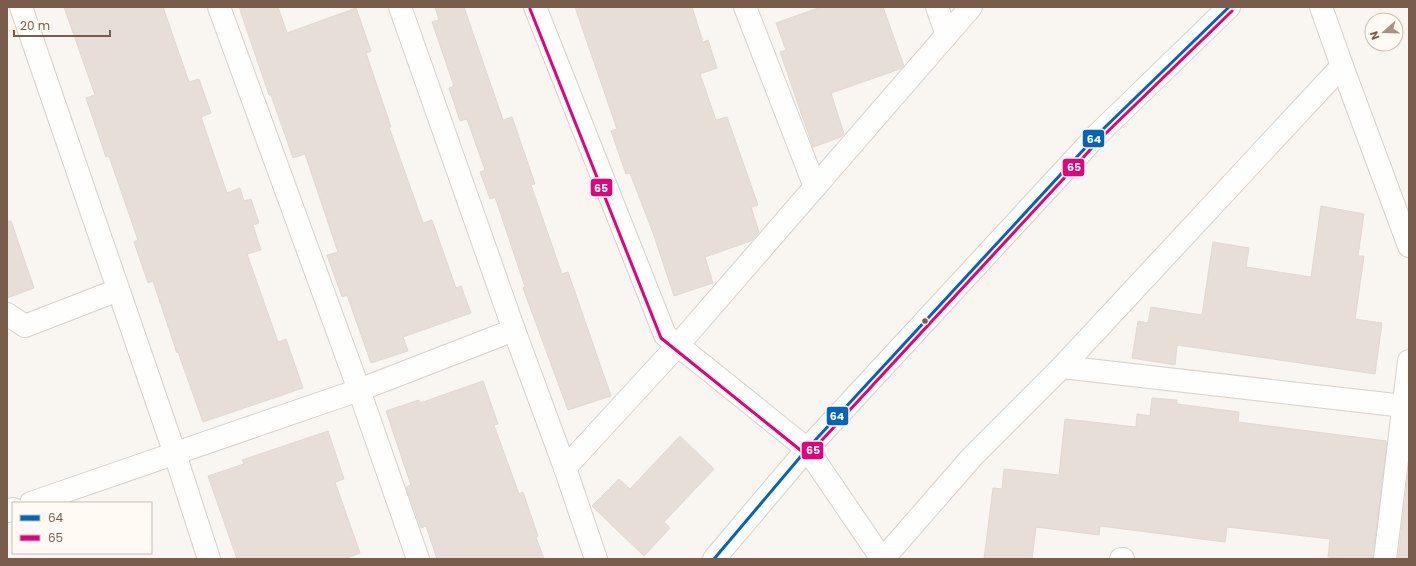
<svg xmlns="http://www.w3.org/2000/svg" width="1416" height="566" font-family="Poppins,sans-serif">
<rect width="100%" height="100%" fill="#f9f5f0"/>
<!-- building -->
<g fill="#e6ded7" stroke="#e2d8d2">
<path d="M 64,7 L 163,7 L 189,82 L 199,79 L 211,113 L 201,117 L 227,193 L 240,188 L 244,201 L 251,199 L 259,223 L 253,225 L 261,250 L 247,254 L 278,342 L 286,339 L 303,388 L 203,422 L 178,352 L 177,353 L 153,281 L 148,283 L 134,242 L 138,240 L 109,156 L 106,157 L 86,98 L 95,95 Z"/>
<path d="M 239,7 L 278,7 L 287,33 L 356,8 L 371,51 L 366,53 L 391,127 L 389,127 L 423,223 L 432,220 L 456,288 L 461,286 L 471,313 L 403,337 L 408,351 L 371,363 L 347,295 L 342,297 L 327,255 L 338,252 L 305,154 L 293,158 L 271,95 L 269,95 Z"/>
<path d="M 435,7 L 464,7 L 503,120 L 512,117 L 535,184 L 531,185 L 562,274 L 568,272 L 611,396 L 568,410 L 523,288 L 525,287 L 495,197 L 490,199 L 480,172 L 485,170 L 467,119 L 460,121 L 449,88 L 454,86 L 432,22 L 439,20 Z"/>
<path d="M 575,7 L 692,7 L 703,42 L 708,40 L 717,68 L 700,74 L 716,120 L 727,117 L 758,205 L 751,207 L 759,232 L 751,241 L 705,257 L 713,283 L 674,296 L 653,233 L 630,173 L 626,174 L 611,131 L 617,129 Z"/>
<path d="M 821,7 L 883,7 L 904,66 L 900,69 L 831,93 L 844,134 L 841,137 L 813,147 L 780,52 L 786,50 L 776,23 Z"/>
<path d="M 1321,206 L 1364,214 L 1358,256 L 1364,256 L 1355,319 L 1382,323 L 1375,374 L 1177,345 L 1175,365 L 1132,358 L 1138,321 L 1148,323 L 1151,307 L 1202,315 L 1213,242 L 1249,248 L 1246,267 L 1311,277 Z"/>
<path d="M 11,221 L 34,288 L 7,298 L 7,222 Z"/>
<path d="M 483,381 L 498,424 L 494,425 L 519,494 L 523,492 L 538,536 L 536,537 L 544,559 L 437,559 L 426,526 L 421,528 L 406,487 L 411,485 L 386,411 L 419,400 L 420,403 Z"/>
<path d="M 1152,398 L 1177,400 L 1177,404 L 1239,412 L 1238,422 L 1387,441 L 1373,559 L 1347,559 L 1328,557 L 1330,539 L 1227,527 L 1225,542 L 1100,526 L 1099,535 L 1036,527 L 1032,559 L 984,559 L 993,488 L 1002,489 L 1004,469 L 1059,475 L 1065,419 L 1136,427 L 1137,414 L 1150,416 Z"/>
<path d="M 328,431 L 344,479 L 335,482 L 360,553 L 344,559 L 237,559 L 208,476 L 244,464 L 242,460 Z"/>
<path d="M 680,436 L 714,469 L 664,522 L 670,528 L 644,556 L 592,506 L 619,479 L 630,489 Z"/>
<path d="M 1409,465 L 1409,559 L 1398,559 Z"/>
</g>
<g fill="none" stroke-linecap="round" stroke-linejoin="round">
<!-- minor casing -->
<g stroke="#d7d1cb" stroke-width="24">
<g id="minor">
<path d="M 21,7 L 175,454 L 209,559"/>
<path d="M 219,7 L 359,390 L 418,559"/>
<path d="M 400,7 L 514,330 L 565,468 L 596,559"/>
<path d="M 535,7 L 665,335 L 807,449 L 882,559"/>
<path d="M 745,7 L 815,187"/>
<path d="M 937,7 L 947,35"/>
<path d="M 1342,66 L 1409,246"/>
<path d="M 7,314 L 25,326 L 118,290"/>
<path d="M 1062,367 L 1404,406"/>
<path d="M 565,468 L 678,345 L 971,7"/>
<path d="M 31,503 L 359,390 L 514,330"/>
<path d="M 7,511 L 13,509"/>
<path d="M 714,559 L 807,449 L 1098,134 L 1229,7"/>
<path d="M 883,559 L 972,457 L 1062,367 L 1342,66 L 1321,7"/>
<path d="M 1121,559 L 1123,559"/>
<path d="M 1385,559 L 1409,361"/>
</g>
</g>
<!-- minor -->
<use href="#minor" stroke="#fefefd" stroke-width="22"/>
<!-- bus-1 casing -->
<g stroke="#fffaf3" stroke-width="6">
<path id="bus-1" d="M 714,559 L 807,449 L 1098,134 L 1229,7"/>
</g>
<!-- bus-2 casing -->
<g stroke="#fffaf3" stroke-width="6">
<path id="bus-2" d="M 530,9 L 661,338 L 804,453 L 807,454 L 811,452 L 1102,137 L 1232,11"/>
</g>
<!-- bus-1 -->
<use href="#bus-1" stroke="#0065bd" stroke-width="3"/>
<!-- bus-2 -->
<use href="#bus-2" stroke="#e5007d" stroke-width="3"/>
</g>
<!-- markers -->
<circle fill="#7a5c4d" stroke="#fffaf3" stroke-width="1.5" cx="925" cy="321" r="3.5"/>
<g stroke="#fffaf3" stroke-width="1.5">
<rect x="1082" y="129" width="23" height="19" rx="4" fill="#0065bd"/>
<rect x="1062" y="158" width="23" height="19" rx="4" fill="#e5007d"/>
<rect x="590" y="178" width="23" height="19" rx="4" fill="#e5007d"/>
<rect x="826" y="406" width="23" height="20" rx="4" fill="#0065bd"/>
<rect x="801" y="441" width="23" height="19" rx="4" fill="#e5007d"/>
</g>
<g font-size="11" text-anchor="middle" font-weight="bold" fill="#fff">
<text x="1094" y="143">64</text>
<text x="1074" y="171">65</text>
<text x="601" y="192">65</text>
<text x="837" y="420">64</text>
<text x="813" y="454">65</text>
</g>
<!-- border -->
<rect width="1416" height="566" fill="none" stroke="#7a5c4d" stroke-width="16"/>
<!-- legend -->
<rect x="12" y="502" width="140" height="52" fill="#fffaf3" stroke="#cabbb1"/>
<rect x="20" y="515" width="20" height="6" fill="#0065bd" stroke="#cabbb1"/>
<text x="48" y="522" font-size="12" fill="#7a5c4d">64</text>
<rect x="20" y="535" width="20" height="6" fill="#e5007d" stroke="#cabbb1"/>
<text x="48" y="542" font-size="12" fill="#7a5c4d">65</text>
<!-- north arrow -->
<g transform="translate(1384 32) rotate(250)"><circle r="19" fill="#fffaf3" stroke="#cabbb1"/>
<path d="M0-3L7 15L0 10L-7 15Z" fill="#a69286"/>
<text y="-6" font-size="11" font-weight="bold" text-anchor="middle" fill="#7a5c4d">N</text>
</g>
<!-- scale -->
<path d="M14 30v6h96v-6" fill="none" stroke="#7a5c4d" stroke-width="2"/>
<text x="20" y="30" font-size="12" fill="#7a5c4d" stroke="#fffaf3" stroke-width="3" paint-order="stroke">20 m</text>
</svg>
